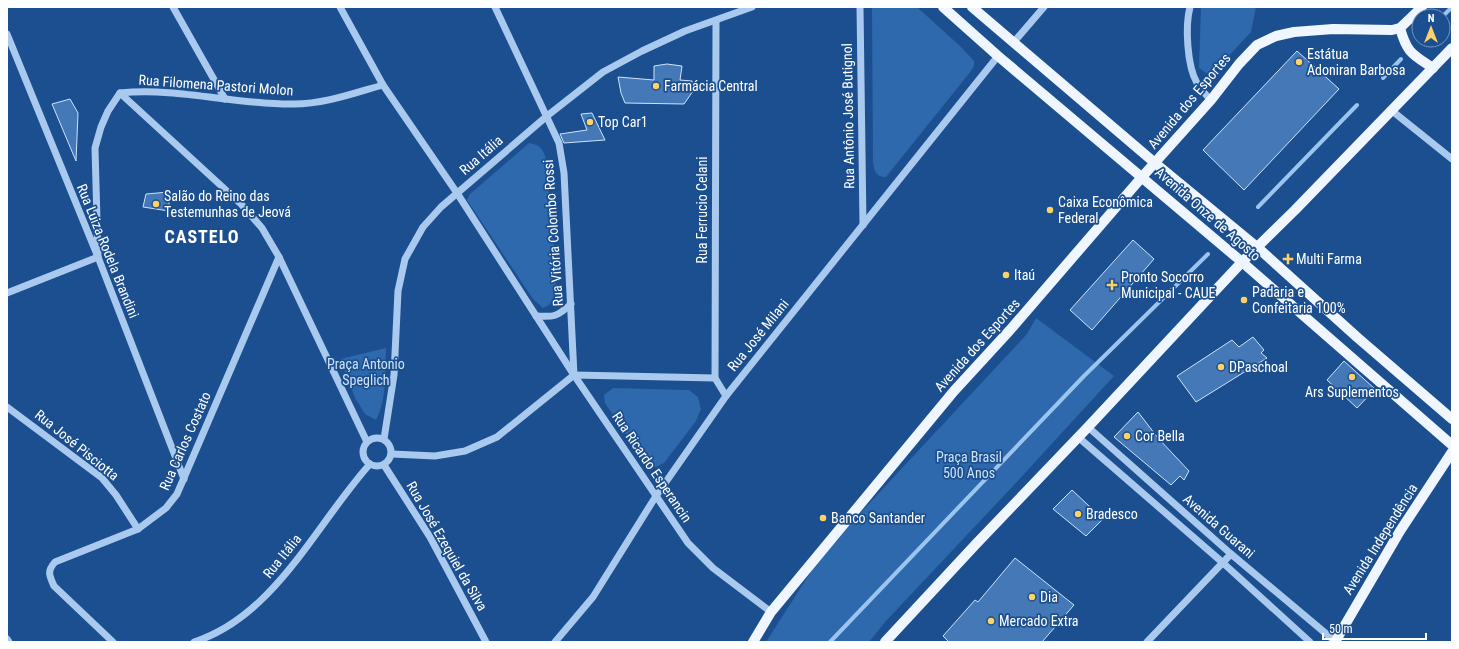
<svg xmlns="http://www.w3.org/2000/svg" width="1459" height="649" font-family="'Roboto Condensed',sans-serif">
<rect width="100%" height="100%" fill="#1b4f8f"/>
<!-- green -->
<g fill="#2e69ad">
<path d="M 872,7 L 917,7 L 961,47 L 974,61 L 974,66 L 971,71 L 886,177 C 875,177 874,170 873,161 Z"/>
<path d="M 1201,7 L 1256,7 L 1251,32 L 1210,76 L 1199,68 Z"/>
<path d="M 529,143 C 538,145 542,147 545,156 L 557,277 L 553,299 L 549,305 L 543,308 L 533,299 L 467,200 L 470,194 Z"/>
<path d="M 1036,318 L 1114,376 L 1013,486 L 886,621 L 869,642 L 766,642 L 823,553 L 1027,334 Z"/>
<path d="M 386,348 C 385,372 387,399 376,420 L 365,414 L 355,398 L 340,359 Z"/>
<path d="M 613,388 L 689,390 L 698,397 L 701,409 L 696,421 L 664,463 L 656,467 L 649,465 L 641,457 L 605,403 L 604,395 Z"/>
</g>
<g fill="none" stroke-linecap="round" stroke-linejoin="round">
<!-- stream -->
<g stroke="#9cc4f0" stroke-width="4">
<path d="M 1443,16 L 1452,7"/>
<path d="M 1383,78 L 1401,59"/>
<path d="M 1258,207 L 1357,105"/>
<path d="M 830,642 L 1084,376 L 1208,254"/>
</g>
</g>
<!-- building -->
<g fill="#4478b7" stroke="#cfe3fa">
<path d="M 1297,51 L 1339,89 L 1244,190 L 1203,150 Z"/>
<path d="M 667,64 L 682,66 L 680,80 L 692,81 L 693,91 L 684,104 L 625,103 L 621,93 L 618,77 L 654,80 L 654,66 Z"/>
<path d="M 70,99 L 78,113 L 76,161 L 52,104 Z"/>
<path d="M 592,113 L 605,140 L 564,143 L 560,134 L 587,130 L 581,114 Z"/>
<path d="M 169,192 L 169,211 L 143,207 L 146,194 Z"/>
<path d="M 1133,240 L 1154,259 L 1092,330 L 1070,310 Z"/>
<path d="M 1253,337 L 1264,350 L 1261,353 L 1267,358 L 1196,402 L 1177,376 L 1232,340 L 1239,347 Z"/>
<path d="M 1344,361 L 1375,389 L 1357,408 L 1327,380 Z"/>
<path d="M 1138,412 L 1158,438 L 1189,471 L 1184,480 L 1180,476 L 1171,485 L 1114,437 Z"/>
<path d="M 1072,490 L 1103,519 L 1086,536 L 1053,509 Z"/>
<path d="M 1015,558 L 1074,605 L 1042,642 L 949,642 L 943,636 L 975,600 L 978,602 Z"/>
</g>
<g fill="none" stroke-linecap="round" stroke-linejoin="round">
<!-- minor -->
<g stroke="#a9c9ee" stroke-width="7">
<path d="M 173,7 L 225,99"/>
<path d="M 340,7 L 383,85 L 457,193 L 574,375 L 688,543 L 713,568 L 771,612"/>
<path d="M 495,7 L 559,143 L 564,173 L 574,375"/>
<path d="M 860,7 L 863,225"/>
<path d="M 1190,7 C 1185,26 1187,66 1197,83 C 1200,89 1206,95 1211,100"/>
<path d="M 716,21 L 715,378 L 726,396"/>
<path d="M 7,34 L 98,257 L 184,479"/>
<path d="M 1013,43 L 1044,7"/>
<path d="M 120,93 L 241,204 L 262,228 L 279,257 L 367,442"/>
<path d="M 1391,110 L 1452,159"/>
<path d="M 7,293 L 98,257 L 95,148 L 101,127 L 108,111 L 120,93 C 178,87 236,105 294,104 C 325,104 354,93 383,85"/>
<path d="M 536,316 C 554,317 557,317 571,304"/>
<path d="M 7,407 L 102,478 L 116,495 L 138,529"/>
<path d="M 1088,427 L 1231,554 L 1336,642"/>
<path d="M 1078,437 L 1222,562 L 1310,642"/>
<circle cx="377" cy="452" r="14"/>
<path d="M 384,439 L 394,375 L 398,291 L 405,259 L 423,227 L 441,207 L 547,116 L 603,72 L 642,51 L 685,31 L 752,7"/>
<path d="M 392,454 L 435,456 L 465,451 L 497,437 L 574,375 L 715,378"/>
<path d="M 384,465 L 430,537 L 486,642"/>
<path d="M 7,639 L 9,642"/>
<path d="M 113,642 L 54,586 C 49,575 47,571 55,562 L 138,529 L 166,508 L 177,494 L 279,257"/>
<path d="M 194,642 C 275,616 316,524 370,464"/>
<path d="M 555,642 L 593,597 L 656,496 L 726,396 L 998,56"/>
<path d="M 1147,642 L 1231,554"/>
</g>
<!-- major -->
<g stroke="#f0f6ff" stroke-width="10">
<path d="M 943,7 L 998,56 L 1242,262 L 1452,445"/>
<path d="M 972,7 L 1155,163 L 1257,247 L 1358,338 L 1452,419"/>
<path d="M 1400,28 C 1407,53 1412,54 1433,68"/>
<path d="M 753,642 L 771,612 L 954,391 L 1010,330 L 1142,177 L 1211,100 L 1239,64 L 1257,45 L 1276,36 L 1294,32 L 1333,29 L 1392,30 L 1400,28 L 1422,7"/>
<path d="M 885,642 L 976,544 L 1088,427 L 1242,262 L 1295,210 L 1452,48"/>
<path d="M 1335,642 L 1400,531 L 1452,452"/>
</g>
</g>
<!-- markers -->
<g fill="#ffd166" stroke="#1b4f8f" stroke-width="1.5">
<circle cx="1299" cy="62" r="4"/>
<circle cx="656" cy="86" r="4"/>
<circle cx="590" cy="122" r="4"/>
<circle cx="156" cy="204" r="4"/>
<circle cx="1050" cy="210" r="4"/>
<path d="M1286 253h4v4h4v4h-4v4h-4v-4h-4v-4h4z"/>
<circle cx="1006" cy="275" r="4"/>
<path d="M1110 279h4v4h4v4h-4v4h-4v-4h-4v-4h4z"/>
<circle cx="1244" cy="300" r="4"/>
<circle cx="1221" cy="367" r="4"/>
<circle cx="1352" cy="377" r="4"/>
<circle cx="1127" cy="436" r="4"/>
<circle cx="1078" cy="514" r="4"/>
<circle cx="823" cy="518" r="4"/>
<circle cx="1032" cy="597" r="4"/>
<circle cx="991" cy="621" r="4"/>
</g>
<g text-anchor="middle" stroke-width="3.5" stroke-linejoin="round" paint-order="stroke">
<!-- poi labels -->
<g font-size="14" fill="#fff" stroke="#1b4f8f" text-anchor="start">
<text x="1307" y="59">Estátua<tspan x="1307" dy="16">Adoniran Barbosa</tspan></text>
<text x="664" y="91">Farmácia Central</text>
<text x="598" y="127">Top Car1</text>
<text x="164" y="201">Salão do Reino das<tspan x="164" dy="16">Testemunhas de Jeová</tspan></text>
<text x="1058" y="207">Caixa Econômica<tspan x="1058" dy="16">Federal</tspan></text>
<text x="1296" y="264">Multi Farma</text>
<text x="1014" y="280">Itaú</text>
<text x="1121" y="282">Pronto Socorro<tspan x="1121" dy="16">Municipal - CAUE</tspan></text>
<text x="1252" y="297">Padaria e<tspan x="1252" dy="16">Confeitaria 100%</tspan></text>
<text x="1229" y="372">DPaschoal</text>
<text x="1352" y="397" text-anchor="middle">Ars Suplementos</text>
<text x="1135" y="441">Cor Bella</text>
<text x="1086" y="519">Bradesco</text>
<text x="831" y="523">Banco Santander</text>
<text x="1040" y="602">Dia</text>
<text x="999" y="626">Mercado Extra</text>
</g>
<!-- street labels -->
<g font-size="14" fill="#fff" stroke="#1b4f8f">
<text transform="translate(216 85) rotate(4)" y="5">Rua Filomena Pastori Molon</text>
<text transform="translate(1189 101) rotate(-50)" y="5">Avenida dos Esportes</text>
<text transform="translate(848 116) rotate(-91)" y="5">Rua Antônio José Butignol</text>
<text transform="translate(481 155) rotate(-41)" y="5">Rua Itália</text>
<text transform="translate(702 210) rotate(-90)" y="5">Rua Ferrucio Celani</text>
<text transform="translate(1208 214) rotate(41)" y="5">Avenida Onze de Agosto</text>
<text transform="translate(553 233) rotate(-94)" y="5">Rua Vitória Colombo Rossi</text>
<text transform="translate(108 251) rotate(68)" y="5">Rua Luiza Rodela Brandini</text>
<text transform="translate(758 335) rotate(-51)" y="5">Rua José Milani</text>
<text transform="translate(977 345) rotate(-48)" y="5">Avenida dos Esportes</text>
<text transform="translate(185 441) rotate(-66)" y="5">Rua Carlos Costato</text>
<text transform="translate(77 445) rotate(39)" y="5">Rua José Pisciotta</text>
<text transform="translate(652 467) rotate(56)" y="5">Rua Ricardo Esperancin</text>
<text transform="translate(1219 526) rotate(41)" y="5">Avenida Guarani</text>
<text transform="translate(1380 539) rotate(-58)" y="5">Avenida Independência</text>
<text transform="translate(447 546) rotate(60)" y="5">Rua José Ezequiel da Silva</text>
<text transform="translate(282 556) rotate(-51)" y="5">Rua Itália</text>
</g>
<!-- park labels -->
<g font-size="14" fill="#cfe3fa" stroke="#1b4f8f">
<text x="366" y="369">Praça Antonio<tspan x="366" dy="16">Speglich</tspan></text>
<text x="969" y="462">Praça Brasil<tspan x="969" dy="16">500 Anos</tspan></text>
</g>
<!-- district labels -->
<g font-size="18" font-weight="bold" letter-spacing="1" fill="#fff" stroke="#1b4f8f">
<text x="202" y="243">CASTELO</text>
</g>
</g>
<!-- border -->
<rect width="1459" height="649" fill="none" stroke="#ffffff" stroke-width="16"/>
<!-- north arrow -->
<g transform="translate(1431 28)"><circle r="19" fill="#1b4f8f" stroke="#7695bc"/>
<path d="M0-3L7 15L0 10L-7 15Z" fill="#ffd166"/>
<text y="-6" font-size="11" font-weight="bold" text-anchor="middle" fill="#ffffff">N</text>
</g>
<!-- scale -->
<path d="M1323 633v6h103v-6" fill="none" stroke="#ffffff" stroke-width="2"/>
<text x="1329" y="633" font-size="12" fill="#ffffff" stroke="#1b4f8f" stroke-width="3" paint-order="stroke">50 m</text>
</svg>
